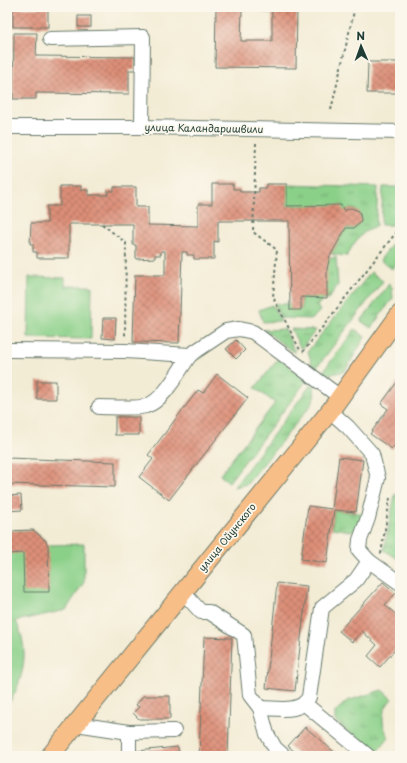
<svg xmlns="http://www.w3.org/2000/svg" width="407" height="763" font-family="'Playpen Sans',sans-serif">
<defs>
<pattern id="grass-tufts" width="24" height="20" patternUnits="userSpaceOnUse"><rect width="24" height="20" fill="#8bd089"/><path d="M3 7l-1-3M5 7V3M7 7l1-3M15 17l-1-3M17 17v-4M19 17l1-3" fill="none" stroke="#71aa71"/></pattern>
<pattern id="building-cross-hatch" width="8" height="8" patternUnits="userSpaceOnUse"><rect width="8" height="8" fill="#dd8f78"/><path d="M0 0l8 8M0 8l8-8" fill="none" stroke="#b37663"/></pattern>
</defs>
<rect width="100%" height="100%" fill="#fbf7ec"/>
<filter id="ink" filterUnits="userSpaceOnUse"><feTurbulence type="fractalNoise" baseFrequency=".025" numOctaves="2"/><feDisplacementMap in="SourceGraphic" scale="8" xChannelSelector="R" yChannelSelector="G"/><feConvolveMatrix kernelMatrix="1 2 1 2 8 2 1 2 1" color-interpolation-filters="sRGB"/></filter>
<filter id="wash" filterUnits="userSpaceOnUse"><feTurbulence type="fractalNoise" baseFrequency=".012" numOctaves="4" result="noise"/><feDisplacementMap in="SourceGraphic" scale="16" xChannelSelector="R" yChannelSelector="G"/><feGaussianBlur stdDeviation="0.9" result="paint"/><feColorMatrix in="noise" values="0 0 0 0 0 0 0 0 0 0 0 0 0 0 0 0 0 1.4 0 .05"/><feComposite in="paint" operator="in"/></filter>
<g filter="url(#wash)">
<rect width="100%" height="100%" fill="#f3ecd5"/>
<!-- grass -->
<g fill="url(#grass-tufts)" stroke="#55865e">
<path d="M 287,184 L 378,187 L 376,226 C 362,231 354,242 347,256 L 331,254 L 346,228 L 354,228 L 360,223 C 362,215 359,210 351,208 L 344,211 L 304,206 L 287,206 Z"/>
<path d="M 383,187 L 400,187 L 400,225 L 381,225 Z"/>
<path d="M 400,234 L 400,259 L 392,269 L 380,260 Z"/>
<path d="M 336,257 L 338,285 L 328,299 L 323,299 L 317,306 L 320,311 L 312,319 L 281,318 L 274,304 L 290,304 L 301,310 L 301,297 L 310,298 L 321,292 L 323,260 Z"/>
<path d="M 371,272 L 383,281 L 314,371 L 308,351 Z"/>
<path d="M 389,284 L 392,287 L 393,298 L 371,328 L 361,321 Z"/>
<path d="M 272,305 L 281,321 L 263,322 L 259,310 Z"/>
<path d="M 285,329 L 295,353 L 264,330 Z"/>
<path d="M 291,329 L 316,330 L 301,349 Z"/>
<path d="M 355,329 L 365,337 L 345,371 L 328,375 L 322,373 Z"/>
<path d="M 279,358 L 307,380 L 229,482 L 220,475 L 275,403 L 255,388 Z"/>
<path d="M 312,383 C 316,392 315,397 311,405 L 247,484 L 234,487 Z"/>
<path d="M 395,494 L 400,497 L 400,560 L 384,550 Z"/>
<path d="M 334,510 L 365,514 L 358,529 L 351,531 L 332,528 Z"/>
<path d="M 382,690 L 392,699 C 381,710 380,724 389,737 L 375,754 L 335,721 L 335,712 L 347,701 Z"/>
</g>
<!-- pitch -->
<g fill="#8bd089" stroke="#55865e">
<path d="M 29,277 L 65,278 L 65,286 L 92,286 L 91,339 L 28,338 Z"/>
<path d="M 33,530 L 45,540 L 48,545 L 84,544 L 84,582 L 66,610 L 16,621 C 19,628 22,635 23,643 C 27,664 19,689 7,706 L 7,531 Z"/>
</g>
<g id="blocks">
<!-- building -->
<g fill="url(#building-cross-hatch)" fill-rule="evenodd">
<path d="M 216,7 L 297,7 L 296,68 L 215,67 ZM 242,10 L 272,11 L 272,41 L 241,41 Z"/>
<rect x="13" y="8" width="35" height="19"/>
<rect x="78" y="16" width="13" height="11"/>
<path d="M 14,33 L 37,33 L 36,56 L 135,57 L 135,70 L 129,70 L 129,94 L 36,93 L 36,99 L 13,99 Z"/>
<path d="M 368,62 L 400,62 L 400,93 L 367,93 Z"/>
<path d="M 212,184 L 233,184 L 233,189 L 240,189 L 240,192 L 259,192 L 259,188 L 266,188 L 266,184 L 287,184 L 287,206 L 341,205 L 344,211 L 351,208 L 359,211 L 361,219 L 360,223 L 354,228 L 346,228 L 330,256 L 327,269 L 327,298 L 301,297 L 301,310 L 290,310 L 289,221 L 218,221 L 218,242 L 214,241 L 214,259 L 194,259 L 194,255 L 187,255 L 187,252 L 182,252 L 179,343 L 133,342 L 135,275 L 165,275 L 165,251 L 161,251 L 161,255 L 155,255 L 155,258 L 136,259 L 136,245 L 133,245 L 133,224 L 69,224 L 69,258 L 37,258 L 37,252 L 33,252 L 33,244 L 30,244 L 31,223 L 47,223 L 47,206 L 60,206 L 60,186 L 81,186 L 81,190 L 88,190 L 88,195 L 108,195 L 107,191 L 114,191 L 114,187 L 136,187 L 136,207 L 148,207 L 148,225 L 198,226 L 198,204 L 212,204 Z"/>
<path d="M 103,318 L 116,318 L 115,339 L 102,338 Z"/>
<path d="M 236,340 L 245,350 L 236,359 L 226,349 Z"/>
<path d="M 217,374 L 248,398 L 169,500 L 139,477 L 153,459 L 148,455 L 198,390 L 203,393 Z"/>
<path d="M 400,378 L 400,438 L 392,449 L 370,434 L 388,409 L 381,404 Z"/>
<rect x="37" y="381" width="19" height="18"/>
<rect x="115" y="417" width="24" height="18"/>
<path d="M 339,457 L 363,460 L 356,512 L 334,510 L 327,563 L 301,559 L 308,506 L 332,509 Z"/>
<path d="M 7,458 L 115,462 L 115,487 L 7,484 Z"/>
<path d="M 21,495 L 22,510 L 7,511 L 7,496 Z"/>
<path d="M 33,530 L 45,540 L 48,545 L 49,592 L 24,592 L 23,553 L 7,554 L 7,531 Z"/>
<path d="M 383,582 L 396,593 L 385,605 L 400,618 L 400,644 L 380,667 L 368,656 L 377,645 L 362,631 L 352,642 L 339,631 Z"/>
<path d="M 277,583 L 307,586 L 295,691 L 266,688 Z"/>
<path d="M 204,637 L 232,638 L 228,756 L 199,756 Z"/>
<path d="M 143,696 L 170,696 L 170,719 L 139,719 L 133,713 L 139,707 L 136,705 Z"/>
<path d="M 305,727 L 339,756 L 300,756 L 288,746 Z"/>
<path d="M 178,747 L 179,756 L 137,756 L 137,751 Z"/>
</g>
</g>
</g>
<g filter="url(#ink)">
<use href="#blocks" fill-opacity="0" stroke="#697a6c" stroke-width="1"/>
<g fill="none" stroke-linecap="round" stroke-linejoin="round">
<!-- minor casing -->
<g stroke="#697a6c" stroke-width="16">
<g id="minor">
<path d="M 50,39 L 143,37 L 142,127"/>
<path d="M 7,127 L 142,127 L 400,132"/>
<path d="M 10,350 L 125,351 L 190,355 L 226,331 L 239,329 L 253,332 L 340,397"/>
<path d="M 99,407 C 110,407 137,409 146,406 C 164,401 179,370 190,355"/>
<path d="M 369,561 L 400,583"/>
<path d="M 183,592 L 201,612 L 209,612 L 244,635 L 250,695 L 260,708 L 267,734 L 275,748 L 284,756"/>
<path d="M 305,704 L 368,756"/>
<path d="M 260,708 C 278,708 300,714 309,697 L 322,608 L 356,580 L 369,561 L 359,550 L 360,540 L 368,518 L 378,478 L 372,454 L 348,427 L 330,411"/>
<path d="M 76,724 L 129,732 L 174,731"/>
<path d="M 129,732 L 129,756"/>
</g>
</g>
<!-- major casing -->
<g stroke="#697a6c" stroke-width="20">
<path id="major" d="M 50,756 L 330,411 L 400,314"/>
</g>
<!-- path -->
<g stroke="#697a6c" stroke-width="2" stroke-dasharray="3 3" stroke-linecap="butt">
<path d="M 331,110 L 355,7"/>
<path d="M 256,143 L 253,232 L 277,250 L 273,297 L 300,350"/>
<path d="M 102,224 L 126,243 L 125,338"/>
<path d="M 303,352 L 398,230"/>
<path d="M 381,554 L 390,498"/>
</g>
<!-- minor -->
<use href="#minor" stroke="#fff" stroke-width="14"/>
<!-- major -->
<use href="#major" stroke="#f7be87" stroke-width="18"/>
</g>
</g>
<g text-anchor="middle" stroke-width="3.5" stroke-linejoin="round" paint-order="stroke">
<!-- street labels -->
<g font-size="10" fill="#1f3d34" stroke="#fbf7ec">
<text transform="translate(204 128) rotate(1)" y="4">улица Каландаришвили</text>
<text transform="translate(227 537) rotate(-51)" y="4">улица Ойунского</text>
</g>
</g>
<!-- margin -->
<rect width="407" height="763" fill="none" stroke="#fbf7ec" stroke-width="24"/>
<!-- north arrow -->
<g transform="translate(361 46) rotate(358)" stroke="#fbf7ec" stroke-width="3" paint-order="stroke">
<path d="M0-3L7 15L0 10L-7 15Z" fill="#1f3d34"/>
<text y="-6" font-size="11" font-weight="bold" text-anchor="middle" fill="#1f3d34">N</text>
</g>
</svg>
